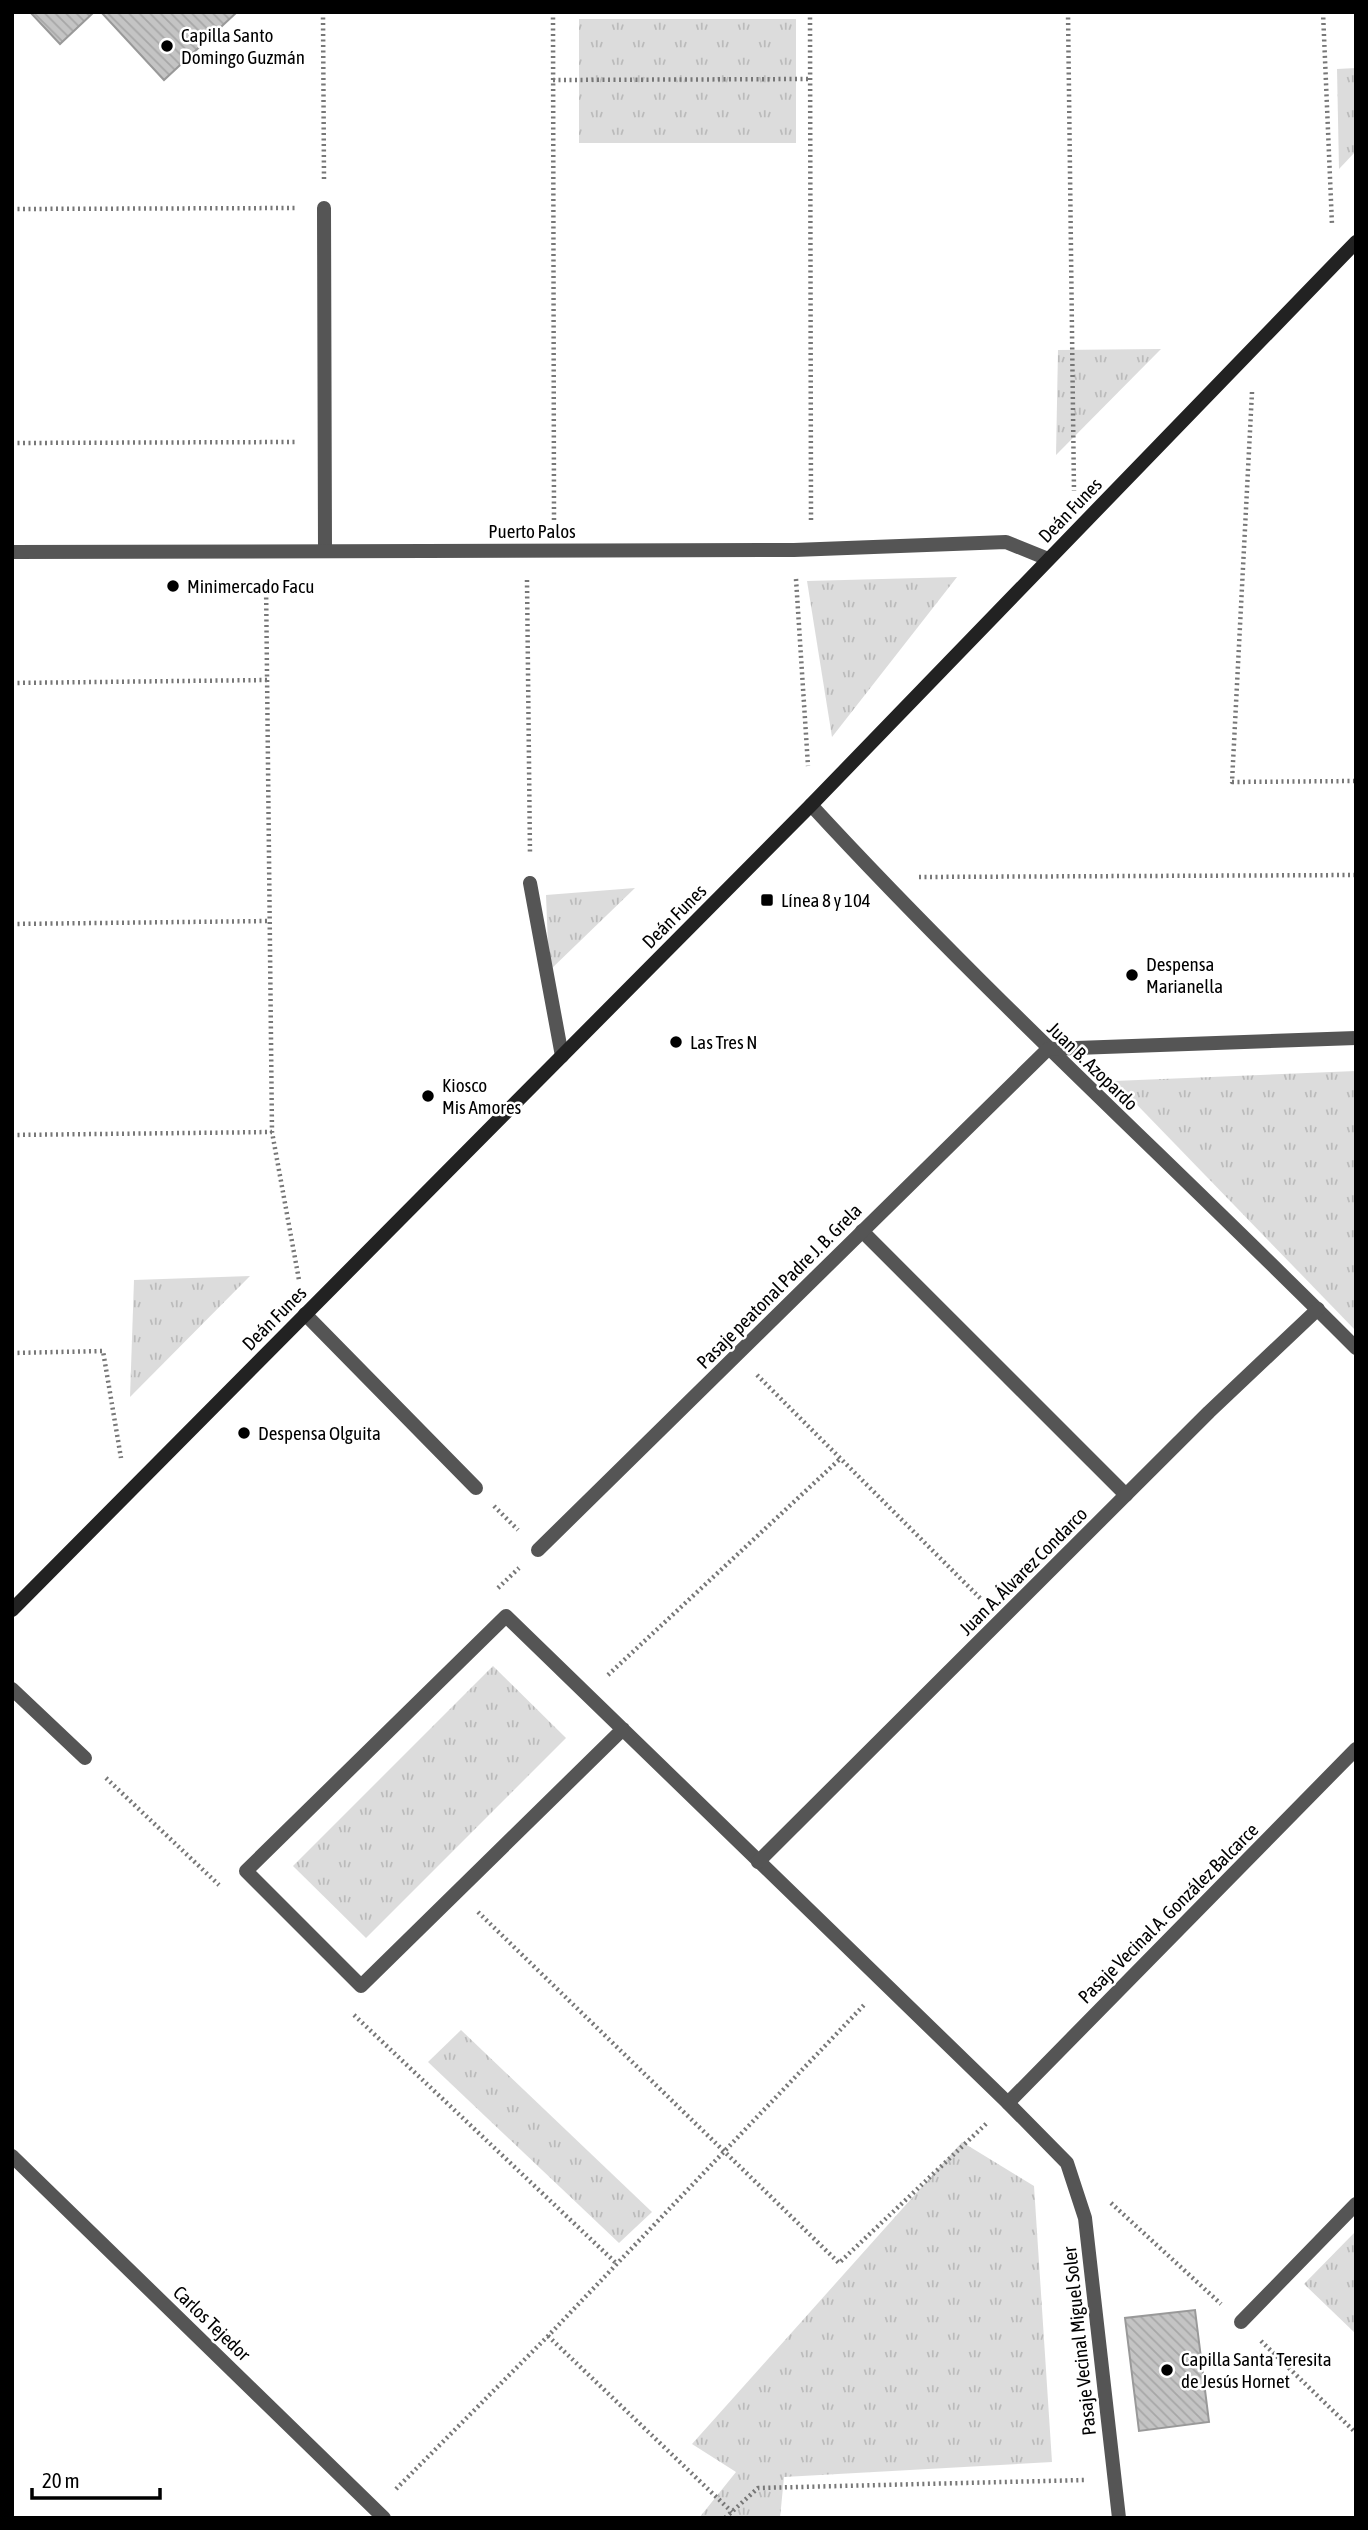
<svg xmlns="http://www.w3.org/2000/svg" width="1368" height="2530" font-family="'Asap Condensed',sans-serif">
<defs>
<pattern id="park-tufts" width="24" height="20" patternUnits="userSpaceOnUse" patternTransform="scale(1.75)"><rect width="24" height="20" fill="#dcdcdc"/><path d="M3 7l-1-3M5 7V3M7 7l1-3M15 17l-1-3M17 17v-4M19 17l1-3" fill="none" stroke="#bbb"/></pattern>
<pattern id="building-back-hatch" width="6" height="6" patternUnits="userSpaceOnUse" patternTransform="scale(1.75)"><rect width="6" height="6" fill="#c4c4c4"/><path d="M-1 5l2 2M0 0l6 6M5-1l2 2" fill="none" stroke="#a7a7a7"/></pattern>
</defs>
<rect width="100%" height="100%" fill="#fff"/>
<!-- park -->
<g fill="url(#park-tufts)">
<rect x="579" y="19" width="217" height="124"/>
<path d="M 1356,68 L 1356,151 L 1339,169 L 1337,69 Z"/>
<path d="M 1161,349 L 1056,455 L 1058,350 Z"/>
<path d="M 957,577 L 832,737 L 807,581 Z"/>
<path d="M 635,888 L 549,971 L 546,895 Z"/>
<path d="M 1356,1071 L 1356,1331 L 1114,1081 Z"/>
<path d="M 250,1276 L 130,1397 L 134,1280 Z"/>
<path d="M 493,1666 L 566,1738 L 366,1938 L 293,1866 Z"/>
<path d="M 461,2030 L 652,2212 L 619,2243 L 428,2062 Z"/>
<path d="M 962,2142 L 1034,2186 L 1052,2462 L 784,2477 L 780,2518 L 699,2518 L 736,2472 L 692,2444 Z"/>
<path d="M 1356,2231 L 1356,2334 L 1304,2284 Z"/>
</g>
<!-- building -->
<g fill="url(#building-back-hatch)" stroke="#999" stroke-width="2">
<path d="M 30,12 L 94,12 L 60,44 Z"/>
<path d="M 101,12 L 237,12 L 164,80 Z"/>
<path d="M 1195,2310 L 1209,2422 L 1139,2431 L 1125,2318 Z"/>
</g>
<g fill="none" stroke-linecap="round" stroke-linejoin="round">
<!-- path -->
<g stroke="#777" stroke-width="4.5" stroke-dasharray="2 3.5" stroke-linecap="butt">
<path d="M 323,12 L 324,179"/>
<path d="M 553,12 L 554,522"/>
<path d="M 810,12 L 811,522"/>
<path d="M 1068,12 L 1074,491"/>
<path d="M 1323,12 L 1332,225"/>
<path d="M 553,80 L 810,79"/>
<path d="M 12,209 L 295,208"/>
<path d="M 1252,392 L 1232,782 L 1356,781"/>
<path d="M 12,443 L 296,442"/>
<path d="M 796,579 L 808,766"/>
<path d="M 527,580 L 530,855"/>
<path d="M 266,581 L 272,1132 L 299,1280"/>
<path d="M 12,683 L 267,680"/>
<path d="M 919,877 L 1356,875"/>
<path d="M 12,924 L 270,921"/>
<path d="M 12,1135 L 272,1132"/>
<path d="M 12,1353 L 103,1351 L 121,1458"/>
<path d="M 757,1375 L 981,1599"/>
<path d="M 494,1506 L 518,1530"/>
<path d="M 498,1588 L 519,1568"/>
<path d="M 608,1675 L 841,1458"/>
<path d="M 106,1778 L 219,1885"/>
<path d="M 478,1912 L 839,2263 L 988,2122"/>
<path d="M 354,2015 L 617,2264"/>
<path d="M 1111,2203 L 1221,2304"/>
<path d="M 548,2336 L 732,2512"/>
<path d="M 1261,2341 L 1356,2433"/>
<path d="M 396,2489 L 548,2336 L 864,2005"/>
<path d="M 725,2518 L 758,2488 L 1086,2480"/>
</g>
<!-- lane -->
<g stroke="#555" stroke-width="14">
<path d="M 324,208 L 325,551"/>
<path d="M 530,883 L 562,1056"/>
</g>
<!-- street -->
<g stroke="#555" stroke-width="14">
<path d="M 12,552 L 794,550 L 1006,542 L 1048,559"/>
<path d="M 811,805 C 985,994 1175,1166 1356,1348"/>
<path d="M 862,1231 L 1126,1495"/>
<path d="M 305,1314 L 476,1488"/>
<path d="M 538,1550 L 1048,1049 L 1356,1038"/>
<path d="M 12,1689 L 85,1758"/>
<path d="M 623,1729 L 361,1986 L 246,1871 L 506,1616 L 1008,2103 L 1067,2163 L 1085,2218 L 1119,2518"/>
<path d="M 758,1862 L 1209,1412 L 1318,1309"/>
<path d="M 1008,2103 L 1356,1749"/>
<path d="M 12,2156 L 384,2518"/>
<path d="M 1241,2322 L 1356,2204"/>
</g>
<!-- secondary -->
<path stroke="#222" stroke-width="14" d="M 12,1610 L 811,805 L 1356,242"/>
</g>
<!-- markers -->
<g fill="#000" stroke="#fff" stroke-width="2.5">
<circle cx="167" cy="46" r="7"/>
<circle cx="173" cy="586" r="7"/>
<rect x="760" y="893" width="14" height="14" rx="3.5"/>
<circle cx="1132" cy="975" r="7"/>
<circle cx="676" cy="1042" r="7"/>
<circle cx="428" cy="1096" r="7"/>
<circle cx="244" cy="1433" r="7"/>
<circle cx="1167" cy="2370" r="7"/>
</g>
<g text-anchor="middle" stroke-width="5" stroke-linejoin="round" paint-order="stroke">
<!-- poi labels -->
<g font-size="19" fill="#000" stroke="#fff" text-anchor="start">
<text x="181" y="42">Capilla Santo<tspan x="181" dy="22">Domingo Guzmán</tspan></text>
<text x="187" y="593">Minimercado Facu</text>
<text x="781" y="907">Línea 8 y 104</text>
<text x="1146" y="971">Despensa<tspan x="1146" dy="22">Marianella</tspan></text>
<text x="690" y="1049">Las Tres N</text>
<text x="442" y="1092">Kiosco<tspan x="442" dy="22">Mis Amores</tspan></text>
<text x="258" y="1440">Despensa Olguita</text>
<text x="1181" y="2366">Capilla Santa Teresita<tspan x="1181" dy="22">de Jesús Hornet</tspan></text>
</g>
<!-- street labels -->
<g font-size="19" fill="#000" stroke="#fff">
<text transform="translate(1070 510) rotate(-46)" y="7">Deán Funes</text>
<text x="532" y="538">Puerto Palos</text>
<text transform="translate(674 916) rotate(-45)" y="7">Deán Funes</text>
<text transform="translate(1093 1066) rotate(44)" y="7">Juan B. Azopardo</text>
<text transform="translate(779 1286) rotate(-45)" y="7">Pasaje peatonal Padre J. B. Grela</text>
<text transform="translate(274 1318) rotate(-45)" y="7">Deán Funes</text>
<text transform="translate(1023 1571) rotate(-45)" y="7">Juan A. Álvarez Condarco</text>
<text transform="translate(1168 1913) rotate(-45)" y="7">Pasaje Vecinal A. González Balcarce</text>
<text transform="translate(212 2323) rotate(44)" y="7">Carlos Tejedor</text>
<text transform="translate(1079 2341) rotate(-96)" y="7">Pasaje Vecinal Miguel Soler</text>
</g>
</g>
<!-- border -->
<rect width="1368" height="2530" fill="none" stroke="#000000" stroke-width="28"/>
<!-- scale -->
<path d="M32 2488v10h128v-10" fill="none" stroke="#000000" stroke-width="3.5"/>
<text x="42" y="2488" font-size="21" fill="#000000" stroke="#ffffff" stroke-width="5" paint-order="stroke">20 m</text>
</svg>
